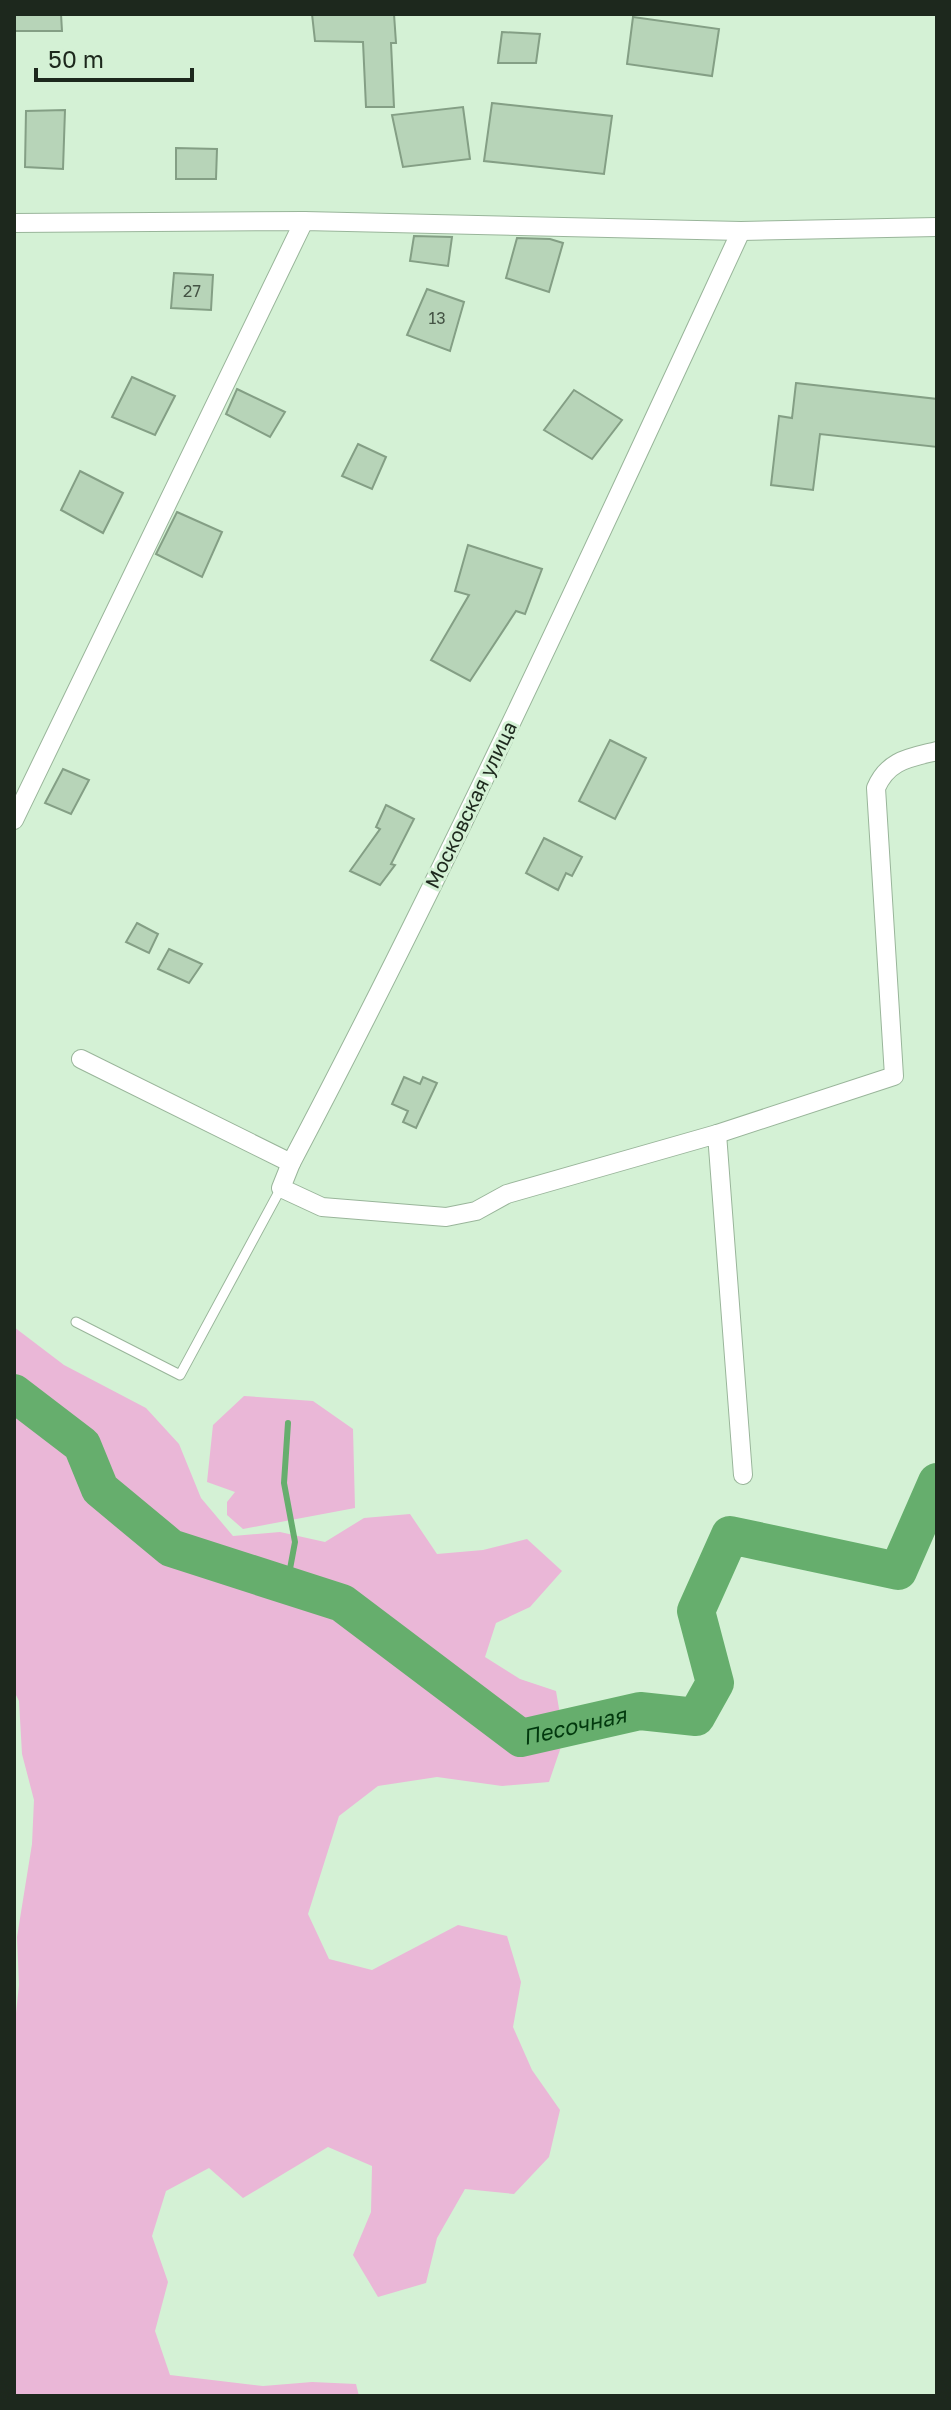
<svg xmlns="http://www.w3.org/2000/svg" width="951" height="2410" font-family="'Golos Text',sans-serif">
<rect width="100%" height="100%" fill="#d4f1d5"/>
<!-- green -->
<g fill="#eab7d7">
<path d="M 14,1327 L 64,1365 L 146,1408 L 179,1444 L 201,1498 L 233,1536 L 280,1532 L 325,1542 L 364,1518 L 410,1514 L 437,1554 L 483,1550 L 527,1539 L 562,1571 L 530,1607 L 496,1623 L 485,1657 L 520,1679 L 556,1691 L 564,1738 L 549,1782 L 502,1786 L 437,1777 L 378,1786 L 339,1816 L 308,1914 L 329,1959 L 372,1970 L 458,1925 L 507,1936 L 521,1982 L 513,2027 L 532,2070 L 560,2110 L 549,2157 L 514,2194 L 465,2189 L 437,2238 L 426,2283 L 378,2297 L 353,2255 L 371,2212 L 372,2166 L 328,2147 L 243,2198 L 209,2168 L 166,2191 L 152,2236 L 168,2282 L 155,2331 L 170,2375 L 263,2386 L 312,2382 L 356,2384 L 359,2396 L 14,2396 L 14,2032 L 19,1985 L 17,1937 L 32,1844 L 34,1800 L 22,1754 L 19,1701 L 14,1691 Z"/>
<path d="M 244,1396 L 313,1401 L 353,1429 L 355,1508 L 243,1529 L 227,1515 L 227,1502 L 235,1492 L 207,1482 L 213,1425 Z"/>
</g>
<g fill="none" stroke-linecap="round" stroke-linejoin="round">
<!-- stream -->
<path stroke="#66ae6d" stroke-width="6" d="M 287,1585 L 295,1542 L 284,1483 L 288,1423"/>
<!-- river -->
<path stroke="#66ae6d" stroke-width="38" id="s1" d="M 14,1393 L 82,1445 L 100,1489 L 171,1548 L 342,1603 L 521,1738 L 640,1711 L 696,1717 L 715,1683 L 696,1611 L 730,1535 L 898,1571 L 937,1482"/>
</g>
<!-- building -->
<g fill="#b7d4b8" stroke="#849f85" stroke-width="2">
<path d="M 14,14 L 61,14 L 62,31 L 14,31 Z"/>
<path d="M 312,14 L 394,14 L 396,43 L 391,43 L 394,107 L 366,107 L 363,42 L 315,41 Z"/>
<path d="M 633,17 L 719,29 L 712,76 L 627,64 Z"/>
<path d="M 502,32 L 540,34 L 536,63 L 498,63 Z"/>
<path d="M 492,103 L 612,116 L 604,174 L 484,161 Z"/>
<path d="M 463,107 L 470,159 L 403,167 L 392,115 Z"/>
<path d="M 65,110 L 63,169 L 25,167 L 26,111 Z"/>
<path d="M 176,148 L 217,149 L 216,179 L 176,179 Z"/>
<path d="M 414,236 L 452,237 L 448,266 L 410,261 Z"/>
<path d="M 517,238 L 550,239 L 563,243 L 549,292 L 506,278 Z"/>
<path d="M 174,273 L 213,275 L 211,310 L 171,308 Z"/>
<path d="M 427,289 L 464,302 L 450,351 L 407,335 Z"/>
<path d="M 132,377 L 175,396 L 155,435 L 112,417 Z"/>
<path d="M 796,383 L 937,399 L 937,447 L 820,434 L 813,490 L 771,485 L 779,416 L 792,418 Z"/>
<path d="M 237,389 L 285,412 L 270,437 L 226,414 Z"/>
<path d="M 574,390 L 622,420 L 592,459 L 544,430 Z"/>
<path d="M 358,444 L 386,457 L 372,489 L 342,476 Z"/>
<path d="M 80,471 L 123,493 L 103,533 L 61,510 Z"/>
<path d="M 177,512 L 222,532 L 202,577 L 156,554 Z"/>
<path d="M 468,545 L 542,569 L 525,614 L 516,611 L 470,681 L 431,660 L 469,595 L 455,591 Z"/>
<path d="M 610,740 L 646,758 L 615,819 L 579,801 Z"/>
<path d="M 63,769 L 89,780 L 71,814 L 45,803 Z"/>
<path d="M 386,805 L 414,819 L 391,864 L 395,865 L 380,885 L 350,871 L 380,829 L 376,827 Z"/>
<path d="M 544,838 L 582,857 L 572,876 L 566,873 L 558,890 L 526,873 Z"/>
<path d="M 137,923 L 158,934 L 149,953 L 126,942 Z"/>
<path d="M 169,949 L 202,964 L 189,983 L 158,969 Z"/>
<path d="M 404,1077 L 420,1084 L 423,1077 L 437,1083 L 416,1128 L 403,1122 L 408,1111 L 392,1104 Z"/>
</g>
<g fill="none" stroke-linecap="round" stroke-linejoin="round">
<!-- lane casing -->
<g stroke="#99b59a" stroke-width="11">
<path id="lane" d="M 76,1322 L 180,1375 L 281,1188"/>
</g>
<!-- street casing -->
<g stroke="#99b59a" stroke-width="20">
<g id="street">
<path d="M 14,223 L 304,221 L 741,231 L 937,227"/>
<path d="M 14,820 L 304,221"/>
<path d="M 81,1059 L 291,1163 C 452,858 596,544 741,231"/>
<path d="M 717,1134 L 894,1076 L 876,788 C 888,760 909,758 937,751"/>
<path d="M 291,1163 L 281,1188 L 322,1207 L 446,1217 L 476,1211 L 507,1194 L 717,1134 L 743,1475"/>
</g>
</g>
<!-- lane -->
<use href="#lane" stroke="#fff" stroke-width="9"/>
<!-- street -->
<use href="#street" stroke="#fff" stroke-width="18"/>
</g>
<g text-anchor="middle" stroke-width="6" stroke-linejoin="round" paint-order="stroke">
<!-- number labels -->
<g font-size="16" fill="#445344">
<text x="192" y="297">27</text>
<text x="437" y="324">13</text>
</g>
<!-- street labels -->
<g font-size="20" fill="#1d281d" stroke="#d4f1d5">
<text transform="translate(471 805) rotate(-64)" y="7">Московская улица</text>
</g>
<!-- water labels -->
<g font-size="22" font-style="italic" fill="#02390e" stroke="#d4f1d5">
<text dy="8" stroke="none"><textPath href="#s1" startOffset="684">Песочная</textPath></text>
</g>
</g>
<!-- border -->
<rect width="951" height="2410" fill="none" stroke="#1d281d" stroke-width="32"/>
<!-- scale -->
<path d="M36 68v12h156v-12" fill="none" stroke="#1d281d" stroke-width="4"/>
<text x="48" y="68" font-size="24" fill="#1d281d" stroke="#d4f1d5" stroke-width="6" paint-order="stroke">50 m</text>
</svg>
